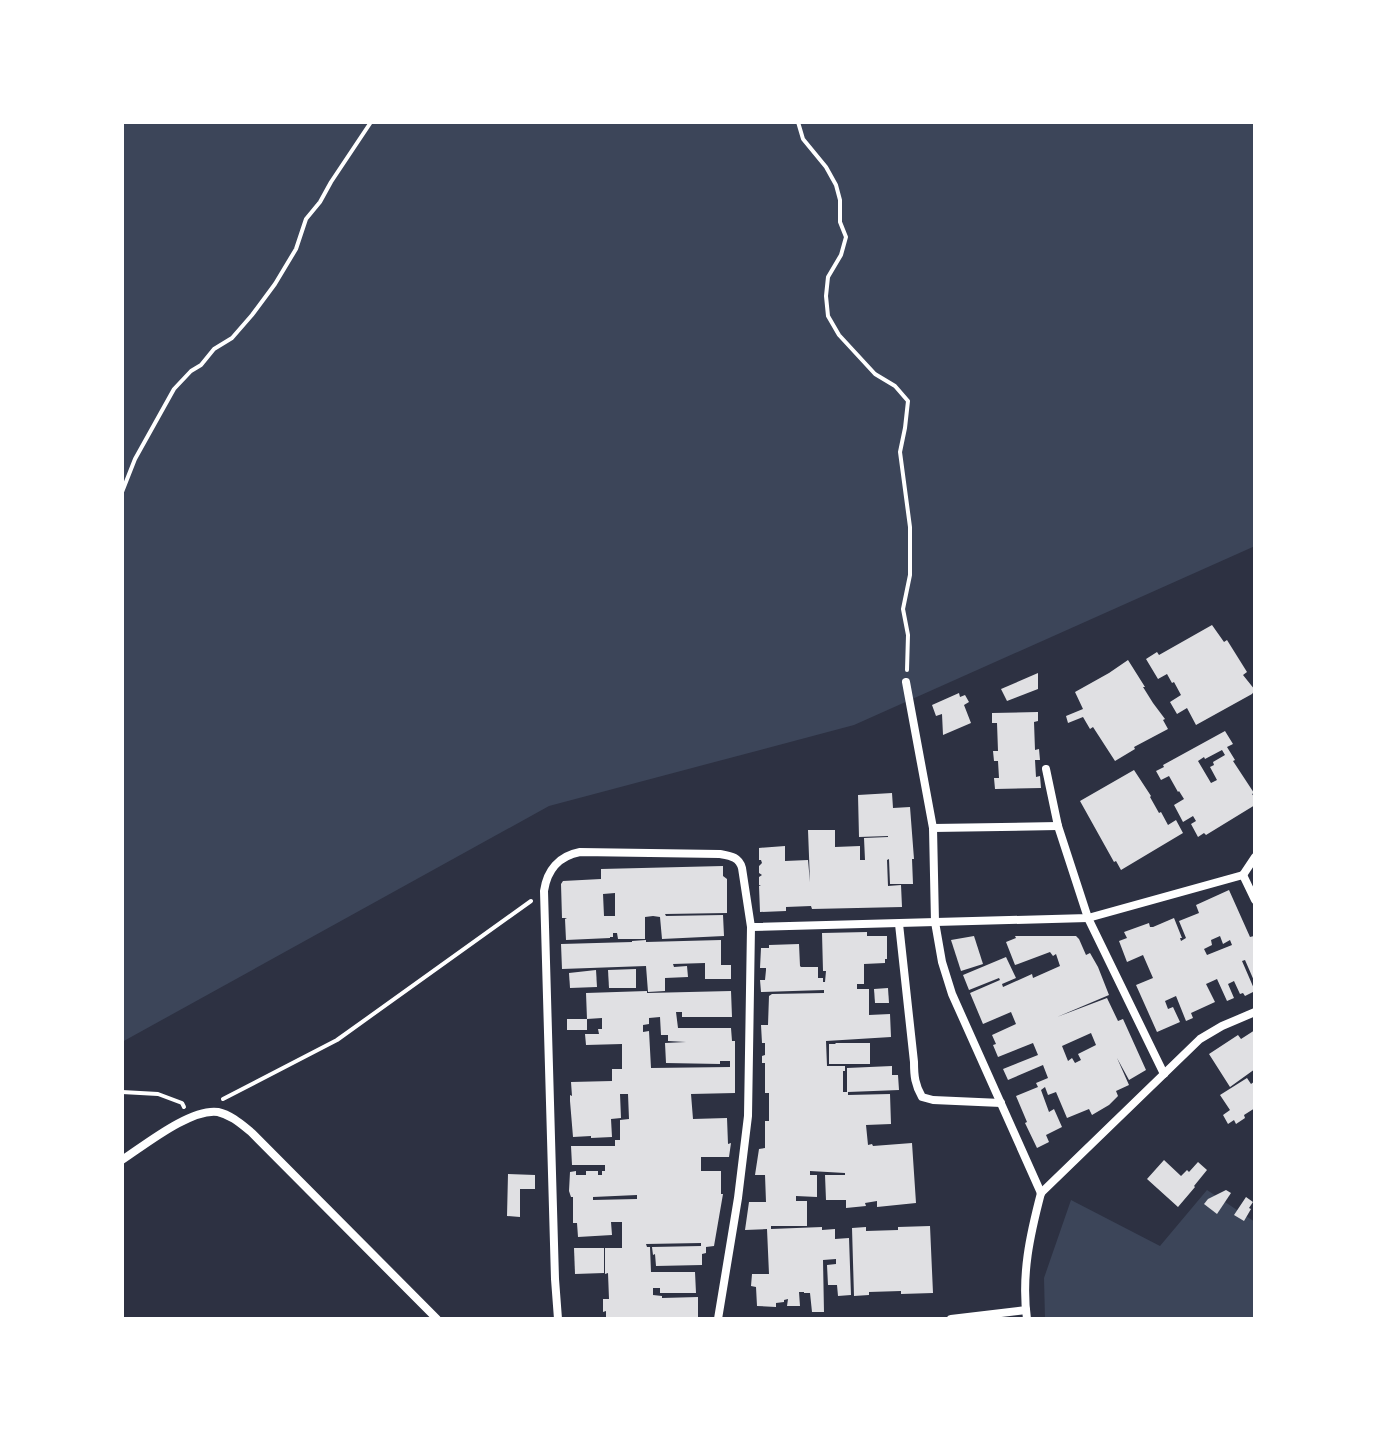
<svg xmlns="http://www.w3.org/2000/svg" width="1377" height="1441" font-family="'Fira Sans Condensed',sans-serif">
<rect width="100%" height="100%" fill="#2d3142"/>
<!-- green -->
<g fill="#3c4559">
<path d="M 122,122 L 1255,122 L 1255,546 L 854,725 L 549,806 L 122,1042 Z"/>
<path d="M 1207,1190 L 1255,1222 L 1255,1319 L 1045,1319 L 1044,1278 L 1071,1200 L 1160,1246 Z"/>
</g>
<!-- building -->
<g fill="#e0e0e3" fill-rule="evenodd">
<path d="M 1212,625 L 1224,642 L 1227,640 L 1247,672 L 1243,675 L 1255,690 L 1252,694 L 1196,725 L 1187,708 L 1177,714 L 1170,702 L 1181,695 L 1174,682 L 1172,683 L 1167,674 L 1158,679 L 1146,659 L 1157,652 L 1159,655 Z"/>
<path d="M 1128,660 L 1145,687 L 1143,687 L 1153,703 L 1165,719 L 1163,720 L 1168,729 L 1134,747 L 1135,749 L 1115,761 L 1093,727 L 1090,729 L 1083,717 L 1068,723 L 1066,716 L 1083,709 L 1075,692 L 1109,673 Z"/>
<path d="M 1038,673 L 1038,689 L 1007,701 L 1001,689 Z"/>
<path d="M 959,693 L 960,697 L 965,695 L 969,702 L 964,705 L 971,723 L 943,735 L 942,714 L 936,716 L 932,705 Z"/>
<path d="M 1038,712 L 1038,721 L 1034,722 L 1035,750 L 1039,749 L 1040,760 L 1035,760 L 1036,777 L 1040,776 L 1041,788 L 995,789 L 994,778 L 999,778 L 998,761 L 994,761 L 993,751 L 998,751 L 997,723 L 992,723 L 992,713 Z"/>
<path d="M 1225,731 L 1233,744 L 1227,747 L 1235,760 L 1233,761 L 1254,793 L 1252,794 L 1255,798 L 1255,805 L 1206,835 L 1204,833 L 1198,837 L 1191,824 L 1196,821 L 1193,816 L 1183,822 L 1174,805 L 1184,799 L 1179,791 L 1178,792 L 1169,776 L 1161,780 L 1156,771 L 1164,767 L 1163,765 ZM 1222,750 L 1225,755 L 1213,762 L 1214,765 L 1210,767 L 1217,780 L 1211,783 L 1198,761 L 1204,757 L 1205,759 Z"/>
<path d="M 1134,770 L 1151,796 L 1150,797 L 1159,813 L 1161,812 L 1168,825 L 1176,820 L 1183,833 L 1121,870 L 1116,861 L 1114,862 L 1080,801 Z"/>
<path d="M 892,793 L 893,808 L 910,807 L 914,859 L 912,859 L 913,884 L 890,884 L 889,859 L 887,860 L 888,886 L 901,885 L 902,907 L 812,909 L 811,906 L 786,907 L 786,911 L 760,912 L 759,886 L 761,886 L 759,885 L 759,877 L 762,875 L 759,873 L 759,866 L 762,863 L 761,860 L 759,860 L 759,848 L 785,846 L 785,861 L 808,860 L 810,882 L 808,830 L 835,830 L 835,847 L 860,846 L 860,860 L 865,860 L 864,838 L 888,837 L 888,836 L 859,837 L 858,795 Z"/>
<path d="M 723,866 L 723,876 L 727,879 L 727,913 L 665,914 L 666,916 L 723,915 L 724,936 L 662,939 L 660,917 L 653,916 L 645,917 L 645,939 L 618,939 L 617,933 L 613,933 L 613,937 L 610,937 L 610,938 L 566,940 L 565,919 L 567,918 L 562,918 L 561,884 L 563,881 L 601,879 L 601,869 ZM 615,893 L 615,916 L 604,916 L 603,894 Z"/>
<path d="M 1229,890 L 1250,937 L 1254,936 L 1255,939 L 1255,983 L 1245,960 L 1242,961 L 1255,991 L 1245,996 L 1243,993 L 1240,994 L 1234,981 L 1228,984 L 1234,998 L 1227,1001 L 1217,979 L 1206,984 L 1215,1002 L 1191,1013 L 1193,1018 L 1186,1021 L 1176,996 L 1165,1001 L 1168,1009 L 1173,1007 L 1180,1022 L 1157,1032 L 1136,985 L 1153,978 L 1143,955 L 1127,962 L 1119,941 L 1127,938 L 1124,932 L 1149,923 L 1150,927 L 1153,927 L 1174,918 L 1182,938 L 1180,938 L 1181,941 L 1186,938 L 1179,921 L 1199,913 L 1196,905 ZM 1220,936 L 1223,944 L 1230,940 L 1232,945 L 1207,955 L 1204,949 L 1212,945 L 1211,940 Z"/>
<path d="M 867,932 L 867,936 L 887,936 L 887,959 L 885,959 L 885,963 L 864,964 L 864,984 L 857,984 L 857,989 L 869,989 L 869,1015 L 890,1014 L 891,1037 L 826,1041 L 827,1066 L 845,1066 L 845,1071 L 843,1071 L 843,1092 L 847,1092 L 847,1068 L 892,1066 L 892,1075 L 898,1075 L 899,1090 L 848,1092 L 848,1095 L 890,1094 L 891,1124 L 866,1125 L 868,1145 L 872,1144 L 873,1146 L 912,1143 L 916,1203 L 877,1207 L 877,1201 L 865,1203 L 866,1206 L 846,1208 L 846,1200 L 826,1200 L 825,1175 L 845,1175 L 845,1173 L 810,1171 L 810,1175 L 817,1175 L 817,1197 L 796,1196 L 796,1201 L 807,1201 L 807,1226 L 771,1226 L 771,1229 L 822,1227 L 822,1230 L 835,1229 L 835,1239 L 849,1238 L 851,1295 L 838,1296 L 837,1285 L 828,1285 L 827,1265 L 836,1264 L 836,1259 L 823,1260 L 824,1312 L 812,1312 L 810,1293 L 804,1293 L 804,1292 L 799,1292 L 800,1306 L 787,1306 L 788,1299 L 784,1300 L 784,1302 L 776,1303 L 776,1307 L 757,1306 L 756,1287 L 751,1286 L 752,1274 L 769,1274 L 767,1229 L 745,1230 L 749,1202 L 766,1202 L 765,1175 L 755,1175 L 759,1149 L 765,1148 L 765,1121 L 769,1121 L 769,1093 L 765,1093 L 765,1063 L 762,1063 L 762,1056 L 765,1055 L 765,1043 L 762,1043 L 761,1025 L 768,1025 L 769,996 L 772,994 L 824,993 L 824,990 L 761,992 L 760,980 L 765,980 L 766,970 L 766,968 L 760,968 L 761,948 L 769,948 L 769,945 L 799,944 L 800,966 L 801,967 L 818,967 L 818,978 L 823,978 L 823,982 L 825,982 L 826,971 L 823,971 L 822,933 Z"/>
<path d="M 974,936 L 983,964 L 961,971 L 951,940 Z"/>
<path d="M 1015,936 L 1076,936 L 1079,939 L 1086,955 L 1090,953 L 1098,967 L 1109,995 L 1057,1017 L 1107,998 L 1118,1021 L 1123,1019 L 1146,1070 L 1129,1080 L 1117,1058 L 1129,1085 L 1116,1091 L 1118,1096 L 1109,1105 L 1092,1115 L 1089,1109 L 1067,1118 L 1056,1092 L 1048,1095 L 1045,1087 L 1041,1090 L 1049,1112 L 1054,1109 L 1062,1127 L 1046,1135 L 1049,1142 L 1037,1148 L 1025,1123 L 1027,1122 L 1016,1096 L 1038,1087 L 1036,1083 L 1048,1078 L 1043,1065 L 1008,1080 L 1003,1069 L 1038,1055 L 1033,1043 L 998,1057 L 993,1045 L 996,1044 L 992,1035 L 1016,1024 L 1011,1012 L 983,1024 L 970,993 L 1000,980 L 999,978 L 969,990 L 963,975 L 1006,957 L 1016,978 L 1002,984 L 1003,987 L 1032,974 L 1033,978 L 1060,966 L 1056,954 L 1053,956 L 1050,952 L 1015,965 L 1006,942 L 1016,938 ZM 1091,1033 L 1096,1045 L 1078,1054 L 1081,1060 L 1075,1063 L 1072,1058 L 1068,1061 L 1062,1046 Z"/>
<path d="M 646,940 L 646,942 L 721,940 L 721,965 L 731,965 L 731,979 L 705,979 L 705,963 L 673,964 L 674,967 L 687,966 L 688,977 L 665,978 L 665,991 L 648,992 L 646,966 L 562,969 L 561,944 L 632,942 L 632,941 Z"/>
<path d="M 636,969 L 636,988 L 609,988 L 608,970 Z"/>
<path d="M 596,970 L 597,987 L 570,988 L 569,973 Z"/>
<path d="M 888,988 L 889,1003 L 875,1003 L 874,989 Z"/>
<path d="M 647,991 L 647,993 L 731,991 L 732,1017 L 682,1017 L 682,1012 L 676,1012 L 678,1028 L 731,1028 L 732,1041 L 735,1041 L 735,1093 L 691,1094 L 693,1119 L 727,1118 L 728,1144 L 731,1143 L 729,1157 L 701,1157 L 701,1171 L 721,1171 L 721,1194 L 723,1194 L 714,1246 L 706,1247 L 706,1253 L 702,1254 L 702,1265 L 656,1266 L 655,1254 L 653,1255 L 652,1247 L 701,1246 L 701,1243 L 646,1244 L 647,1247 L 650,1247 L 651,1272 L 695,1272 L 696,1293 L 660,1293 L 660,1288 L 653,1288 L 653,1295 L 662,1296 L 662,1298 L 698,1297 L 698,1319 L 655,1319 L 655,1317 L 641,1319 L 606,1319 L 606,1311 L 603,1312 L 603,1299 L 609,1299 L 608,1273 L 605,1274 L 605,1248 L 622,1248 L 622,1222 L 611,1222 L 612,1235 L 578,1237 L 577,1223 L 573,1223 L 573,1197 L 571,1197 L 569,1191 L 570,1172 L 576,1171 L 576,1175 L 586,1175 L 586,1171 L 598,1171 L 598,1175 L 602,1175 L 602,1171 L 605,1171 L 605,1165 L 572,1165 L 571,1146 L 615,1146 L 615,1140 L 620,1140 L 620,1120 L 629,1119 L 628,1094 L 620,1094 L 621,1118 L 611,1119 L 612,1137 L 591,1138 L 591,1136 L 573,1137 L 570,1101 L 570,1095 L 572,1096 L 571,1082 L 612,1081 L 612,1069 L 622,1069 L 622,1044 L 586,1045 L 585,1034 L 599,1034 L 598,1029 L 602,1029 L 602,1018 L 587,1019 L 586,993 ZM 660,1017 L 661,1035 L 668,1035 L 668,1041 L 686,1042 L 665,1043 L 666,1063 L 720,1064 L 720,1061 L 730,1061 L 730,1067 L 651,1068 L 649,1031 L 643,1032 L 643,1025 L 649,1024 L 649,1018 ZM 637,1195 L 637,1199 L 593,1200 L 593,1197 Z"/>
<rect x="567" y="1019" width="20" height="11"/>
<path d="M 1255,1030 L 1255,1069 L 1230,1087 L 1209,1054 L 1238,1035 L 1241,1039 Z"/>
<path d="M 835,1043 L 870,1043 L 870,1064 L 829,1064 L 829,1044 L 836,1044 Z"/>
<path d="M 1247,1078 L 1251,1084 L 1255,1081 L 1255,1108 L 1244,1115 L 1245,1118 L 1236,1124 L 1234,1120 L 1228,1124 L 1223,1115 L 1230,1110 L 1220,1095 Z"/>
<path d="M 1164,1160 L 1181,1176 L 1187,1170 L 1189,1172 L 1198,1162 L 1207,1170 L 1194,1186 L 1195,1187 L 1178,1207 L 1147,1179 Z"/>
<path d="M 508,1174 L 535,1175 L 535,1189 L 520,1189 L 520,1217 L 507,1216 Z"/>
<path d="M 1226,1190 L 1231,1193 L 1217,1214 L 1204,1204 L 1208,1199 Z"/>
<path d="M 1246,1197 L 1253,1202 L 1249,1208 L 1251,1209 L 1244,1221 L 1234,1215 Z"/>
<path d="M 930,1226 L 933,1293 L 901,1294 L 901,1291 L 869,1292 L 869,1295 L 854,1296 L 852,1228 L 866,1227 L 866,1231 L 898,1230 L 898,1227 Z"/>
<path d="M 574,1248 L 604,1248 L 604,1273 L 575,1274 Z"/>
</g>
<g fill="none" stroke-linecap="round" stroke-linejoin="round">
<!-- path -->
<g stroke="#fff" stroke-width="4">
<path d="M 798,122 L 803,139 L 826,167 L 836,185 L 840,200 L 840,222 L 846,237 L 841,255 L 828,277 L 826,296 L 828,316 L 839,335 L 875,374 L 895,386 L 908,401 L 905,428 L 900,452 L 910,527 L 910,575 L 903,609 L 908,635 L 907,670"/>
<path d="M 122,492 L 135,459 L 174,389 L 191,371 L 201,365 L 214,349 L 232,338 L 252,315 L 275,284 L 296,249 L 306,219 L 320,202 L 331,182 L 371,122"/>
<path d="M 122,1092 L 158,1094 L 182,1103 L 184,1107"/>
<path d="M 223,1099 L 337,1040 L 531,901"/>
</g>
<!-- minor -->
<g stroke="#fff" stroke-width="8">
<path d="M 906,682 L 933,828 L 935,922 L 942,962 L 952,994 L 1041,1193"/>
<path d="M 1046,769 L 1058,826 L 1088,918 L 1164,1074"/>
<path d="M 933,828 L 1058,826"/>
<path d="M 1243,875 L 1255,900"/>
<path d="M 1243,875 L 1255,857"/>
<path d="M 899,924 L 914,1062 C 914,1076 915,1085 922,1097 L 933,1100 L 1001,1103"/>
<path d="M 751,927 L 1088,918 L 1243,875"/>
<path d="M 122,1160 C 145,1145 191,1108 218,1112 C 231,1115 241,1124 251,1132 L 437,1319"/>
<path d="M 1041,1193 L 1200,1039 L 1222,1026 L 1255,1012"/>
<path d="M 558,1319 L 555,1279 L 544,891 C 547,870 559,856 580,852 L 720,854 C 731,856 739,857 742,868 L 751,927 L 748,1116 L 738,1198 L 718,1319"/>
<path d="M 951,1319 L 1026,1310"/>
<path d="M 1027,1319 C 1021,1275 1030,1235 1041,1193"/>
</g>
</g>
<!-- border -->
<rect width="1377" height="1441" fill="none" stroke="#ffffff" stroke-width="248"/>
</svg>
